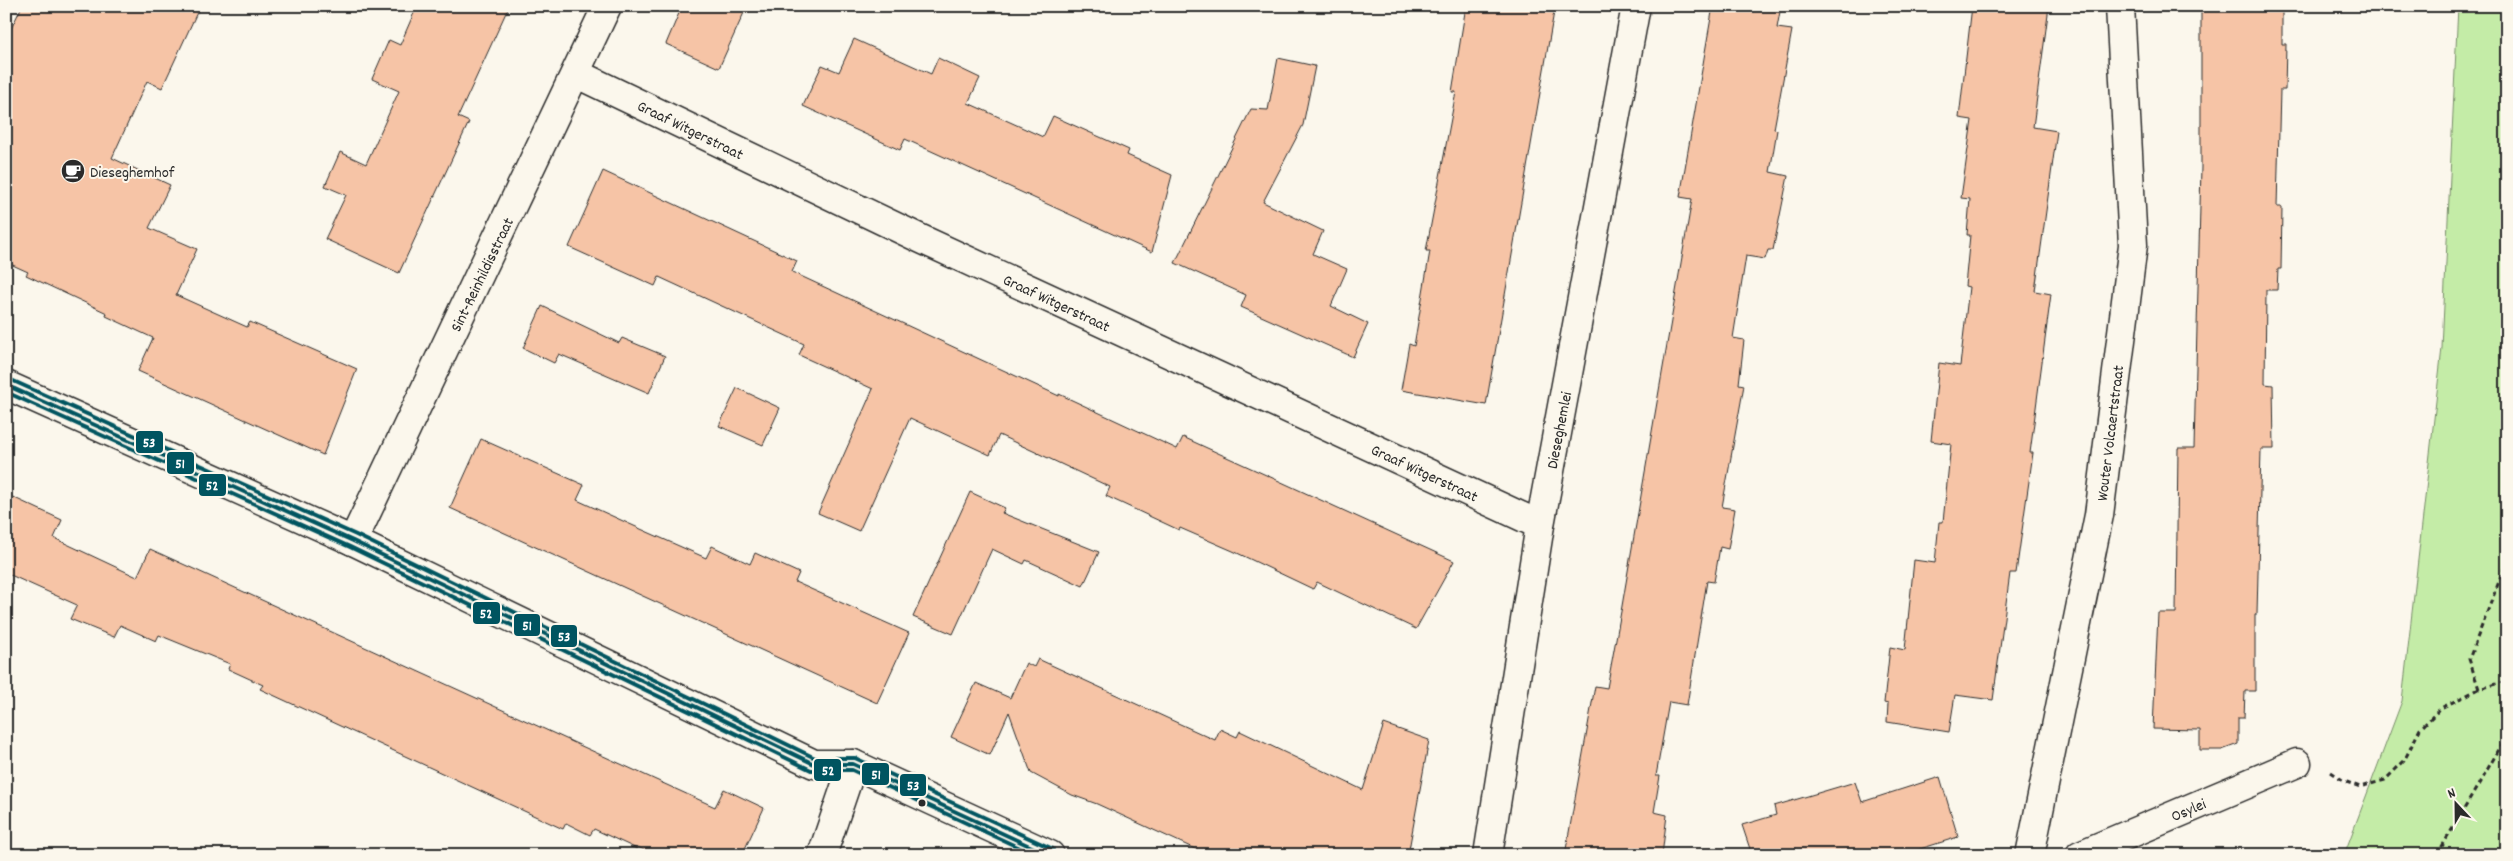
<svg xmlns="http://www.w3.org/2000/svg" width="2513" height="861" font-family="Dekko,sans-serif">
<rect width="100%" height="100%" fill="#fbf7ec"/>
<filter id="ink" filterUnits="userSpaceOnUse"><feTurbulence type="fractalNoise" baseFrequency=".02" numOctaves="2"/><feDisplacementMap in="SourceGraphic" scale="10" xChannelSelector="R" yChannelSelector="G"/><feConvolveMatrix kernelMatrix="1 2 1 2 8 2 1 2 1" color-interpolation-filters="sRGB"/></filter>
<g filter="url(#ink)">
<!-- green -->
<path fill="#c4eca7" stroke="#788c69" d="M 2458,6 L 2507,6 L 2507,855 L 2344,855 L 2402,701 L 2442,348 Z"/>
<!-- building -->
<g fill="#f6c4a6" stroke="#2b2b2b">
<path d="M 22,6 L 200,6 L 162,88 L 147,81 L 112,158 L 170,185 L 149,228 L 197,249 L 176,295 L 247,327 L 250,322 L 357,369 L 323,455 L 138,371 L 153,338 L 106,316 L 107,313 L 26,275 L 28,272 L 6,262 L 6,39 Z"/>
<path d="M 417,6 L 509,6 L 458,117 L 469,122 L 399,273 L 325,239 L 346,195 L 325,186 L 340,152 L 366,164 L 399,91 L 372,79 L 389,40 L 400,45 Z"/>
<path d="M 682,6 L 747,6 L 719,68 L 666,44 Z"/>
<path d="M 1466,6 L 1555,6 L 1486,405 L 1401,390 L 1409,344 L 1414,346 L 1430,251 L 1426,251 L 1456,92 L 1452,92 Z"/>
<path d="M 1713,6 L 1781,6 L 1777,28 L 1792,30 L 1774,129 L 1777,130 L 1770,172 L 1788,176 L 1773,250 L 1768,250 L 1765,259 L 1746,256 L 1733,338 L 1744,340 L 1739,384 L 1744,385 L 1722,507 L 1735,509 L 1728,549 L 1720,547 L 1714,582 L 1707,581 L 1687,705 L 1669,702 L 1656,776 L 1660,776 L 1654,812 L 1667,815 L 1662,855 L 1565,855 L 1595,686 L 1607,688 L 1622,606 L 1692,199 L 1680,197 Z"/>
<path d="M 1972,6 L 2049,6 L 2033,127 L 2057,131 L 2035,291 L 2051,294 L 2030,453 L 2033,453 L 2016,573 L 2010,573 L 1993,700 L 1955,695 L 1949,732 L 1887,722 L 1888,704 L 1884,703 L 1890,647 L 1905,650 L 1914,560 L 1935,563 L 1939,522 L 1943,522 L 1951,444 L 1931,441 L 1939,363 L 1960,366 L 1969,287 L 1965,286 L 1970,235 L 1967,235 L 1970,199 L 1961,198 L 1972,120 L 1959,118 Z"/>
<path d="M 2201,6 L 2282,6 L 2282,44 L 2286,44 L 2285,90 L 2280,90 L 2277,207 L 2282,207 L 2281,269 L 2278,269 L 2277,290 L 2266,290 L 2265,384 L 2273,385 L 2274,449 L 2261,449 L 2257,614 L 2255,614 L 2255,691 L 2245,691 L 2244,718 L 2238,718 L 2238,744 L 2222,750 L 2200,750 L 2200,730 L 2153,729 L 2158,613 L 2176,613 L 2178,448 L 2194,448 L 2201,167 Z"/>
<path d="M 854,39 L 931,74 L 938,58 L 980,78 L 968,103 L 1043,137 L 1053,116 L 1129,150 L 1127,155 L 1172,175 L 1152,252 L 905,139 L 900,150 L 803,106 L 822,65 L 839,72 Z"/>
<path d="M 1278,58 L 1315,66 L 1303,125 L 1263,202 L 1323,231 L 1313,254 L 1347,269 L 1331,306 L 1368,324 L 1353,357 L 1241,307 L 1246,295 L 1175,263 L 1251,109 L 1268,110 Z"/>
<path d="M 603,171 L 797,261 L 792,272 L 1059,396 L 1059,394 L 1177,449 L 1183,437 L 1454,561 L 1416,629 L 1317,582 L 1313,589 L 1233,551 L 1180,528 L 1179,530 L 1106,496 L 1110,487 L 999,435 L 990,455 L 910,418 L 859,531 L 818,513 L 873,389 L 799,355 L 804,344 L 659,277 L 655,286 L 569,247 Z"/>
<path d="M 542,306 L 619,343 L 622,338 L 665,356 L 649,393 L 559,354 L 554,363 L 523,348 Z"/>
<path d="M 737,388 L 780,408 L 763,445 L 719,426 Z"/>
<path d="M 481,439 L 584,485 L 577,500 L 634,526 L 706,558 L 712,546 L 750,564 L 755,553 L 799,573 L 795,582 L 909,633 L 877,703 L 450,508 Z"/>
<path d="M 970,492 L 1005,508 L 1002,513 L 1099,552 L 1083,586 L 1026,560 L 1024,564 L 992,549 L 953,634 L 913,617 Z"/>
<path d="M 6,494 L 62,520 L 54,538 L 137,577 L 150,549 L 715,807 L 724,789 L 764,808 L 742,855 L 654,855 L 638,847 L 637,849 L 594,829 L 590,835 L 566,823 L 563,829 L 260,689 L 263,685 L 228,669 L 230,664 L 159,635 L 156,641 L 120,625 L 114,637 L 70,619 L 77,605 L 6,573 Z"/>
<path d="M 1038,659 L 1215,740 L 1220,729 L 1237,737 L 1240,731 L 1363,790 L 1384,724 L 1429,740 L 1408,855 L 1208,855 L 1097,804 L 1072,795 L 1031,773 L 1009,712 L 990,755 L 951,737 L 976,683 L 1010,698 L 1026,663 L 1034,667 Z"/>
<path d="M 1940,777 L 1958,837 L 1901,855 L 1752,855 L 1742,825 L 1776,815 L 1774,806 L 1855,782 L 1862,802 Z"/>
</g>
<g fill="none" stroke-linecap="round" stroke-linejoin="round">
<!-- street casing -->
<g stroke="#2b2b2b" stroke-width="31">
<g id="street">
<path d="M 577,74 L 919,238 L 1540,525"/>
<path d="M 6,385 L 353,541 L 814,764 L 853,764 L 1050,855"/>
<path d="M 353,541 L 607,6"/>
<path d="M 822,855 L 853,764"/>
<path d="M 1488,855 L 1540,525 L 1636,6"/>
<path d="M 2030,855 L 2099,515 L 2133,245 L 2120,6"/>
<path d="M 2080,855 L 2297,763"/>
</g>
</g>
<!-- path -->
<g stroke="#2b2b2b" stroke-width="3" stroke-dasharray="5 4" stroke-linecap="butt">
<path d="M 2479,689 L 2469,659 L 2507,561"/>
<path d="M 2331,772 L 2344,781 L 2360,787 L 2385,780 L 2404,761 L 2420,729 L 2441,708 L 2479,689 L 2507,681"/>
<path d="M 2437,855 L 2507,736"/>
</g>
<!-- street -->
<use href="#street" stroke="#fbf7ec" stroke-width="28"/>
<!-- bus-1 casing -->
<g stroke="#fbf7ec" stroke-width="8">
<path id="bus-1" d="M 6,385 L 353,541 L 814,764 L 853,764 L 1049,855"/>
</g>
<!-- bus-2 casing -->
<g stroke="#fbf7ec" stroke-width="8">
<path id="bus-2" d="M 6,392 L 350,547 L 811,770 L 852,770 L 1035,855"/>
</g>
<!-- bus-3 casing -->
<g stroke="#fbf7ec" stroke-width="8">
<path id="bus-3" d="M 9,379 L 356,535 L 815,758 L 855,758 L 1053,849"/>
</g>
<!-- bus-1 -->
<use href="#bus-1" stroke="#005460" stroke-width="4"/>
<!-- bus-2 -->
<use href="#bus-2" stroke="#005460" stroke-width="4"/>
<!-- bus-3 -->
<use href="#bus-3" stroke="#005460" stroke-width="4"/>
</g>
</g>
<!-- icons -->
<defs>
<g id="cafe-disc" transform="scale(1.25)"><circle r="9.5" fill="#2b2b2b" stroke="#fbf7ec"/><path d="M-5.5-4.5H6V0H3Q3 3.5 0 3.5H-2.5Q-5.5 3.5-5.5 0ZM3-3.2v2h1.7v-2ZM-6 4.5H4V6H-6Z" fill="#fff"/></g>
</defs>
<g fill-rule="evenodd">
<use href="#cafe-disc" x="73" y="171"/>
</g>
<!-- markers -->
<circle fill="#2b2b2b" stroke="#fbf7ec" stroke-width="2" cx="922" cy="803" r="4.5"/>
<g text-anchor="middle" stroke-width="4" stroke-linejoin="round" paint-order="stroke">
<!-- street labels -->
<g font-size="16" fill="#2b2b2b" stroke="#fbf7ec">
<text transform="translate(691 129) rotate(26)" y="6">Graaf Witgerstraat</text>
<text transform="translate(481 274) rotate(-64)" y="6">Sint-Reinhildisstraat</text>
<text transform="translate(1057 302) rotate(25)" y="6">Graaf Witgerstraat</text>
<text transform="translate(1558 430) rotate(-79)" y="6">Dieseghemlei</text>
<text transform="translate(2109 433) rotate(-83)" y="6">Wouter Volcaertstraat</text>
<text transform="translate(1425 472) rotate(25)" y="6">Graaf Witgerstraat</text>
<text transform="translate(2188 809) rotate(-23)" y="6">Osylei</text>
</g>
<!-- poi labels -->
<g font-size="16" fill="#2b2b2b" stroke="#fbf7ec" text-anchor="start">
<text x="90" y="177">Dieseghemhof</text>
</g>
</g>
<g stroke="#fbf7ec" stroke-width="2">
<rect x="135" y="430" width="29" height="24" rx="5" fill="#005460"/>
<rect x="166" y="451" width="29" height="24" rx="5" fill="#005460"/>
<rect x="198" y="473" width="29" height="24" rx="5" fill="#005460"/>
<rect x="472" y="601" width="29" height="24" rx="5" fill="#005460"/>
<rect x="513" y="613" width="28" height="24" rx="5" fill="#005460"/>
<rect x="550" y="624" width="28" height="24" rx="5" fill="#005460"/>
<rect x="813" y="758" width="29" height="24" rx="5" fill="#005460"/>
<rect x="861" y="762" width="29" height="24" rx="5" fill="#005460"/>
<rect x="899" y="773" width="28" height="24" rx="5" fill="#005460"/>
</g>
<g font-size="14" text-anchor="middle" font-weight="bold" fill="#fff">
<text x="149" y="447">53</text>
<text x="180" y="468">51</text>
<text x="212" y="490">52</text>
<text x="486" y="618">52</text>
<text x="527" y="630">51</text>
<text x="564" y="641">53</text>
<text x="828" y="775">52</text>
<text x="876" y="779">51</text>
<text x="913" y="790">53</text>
</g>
<!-- margin -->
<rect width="2513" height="861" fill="none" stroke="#fbf7ec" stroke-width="25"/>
<rect x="12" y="12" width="2488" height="836" fill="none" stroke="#2b2b2b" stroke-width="2" filter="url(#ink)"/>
<!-- north arrow -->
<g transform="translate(2456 804) rotate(338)" stroke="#fbf7ec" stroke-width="4" paint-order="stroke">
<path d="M0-4L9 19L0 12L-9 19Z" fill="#2b2b2b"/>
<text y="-8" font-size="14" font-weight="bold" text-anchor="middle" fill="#2b2b2b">N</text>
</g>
</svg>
